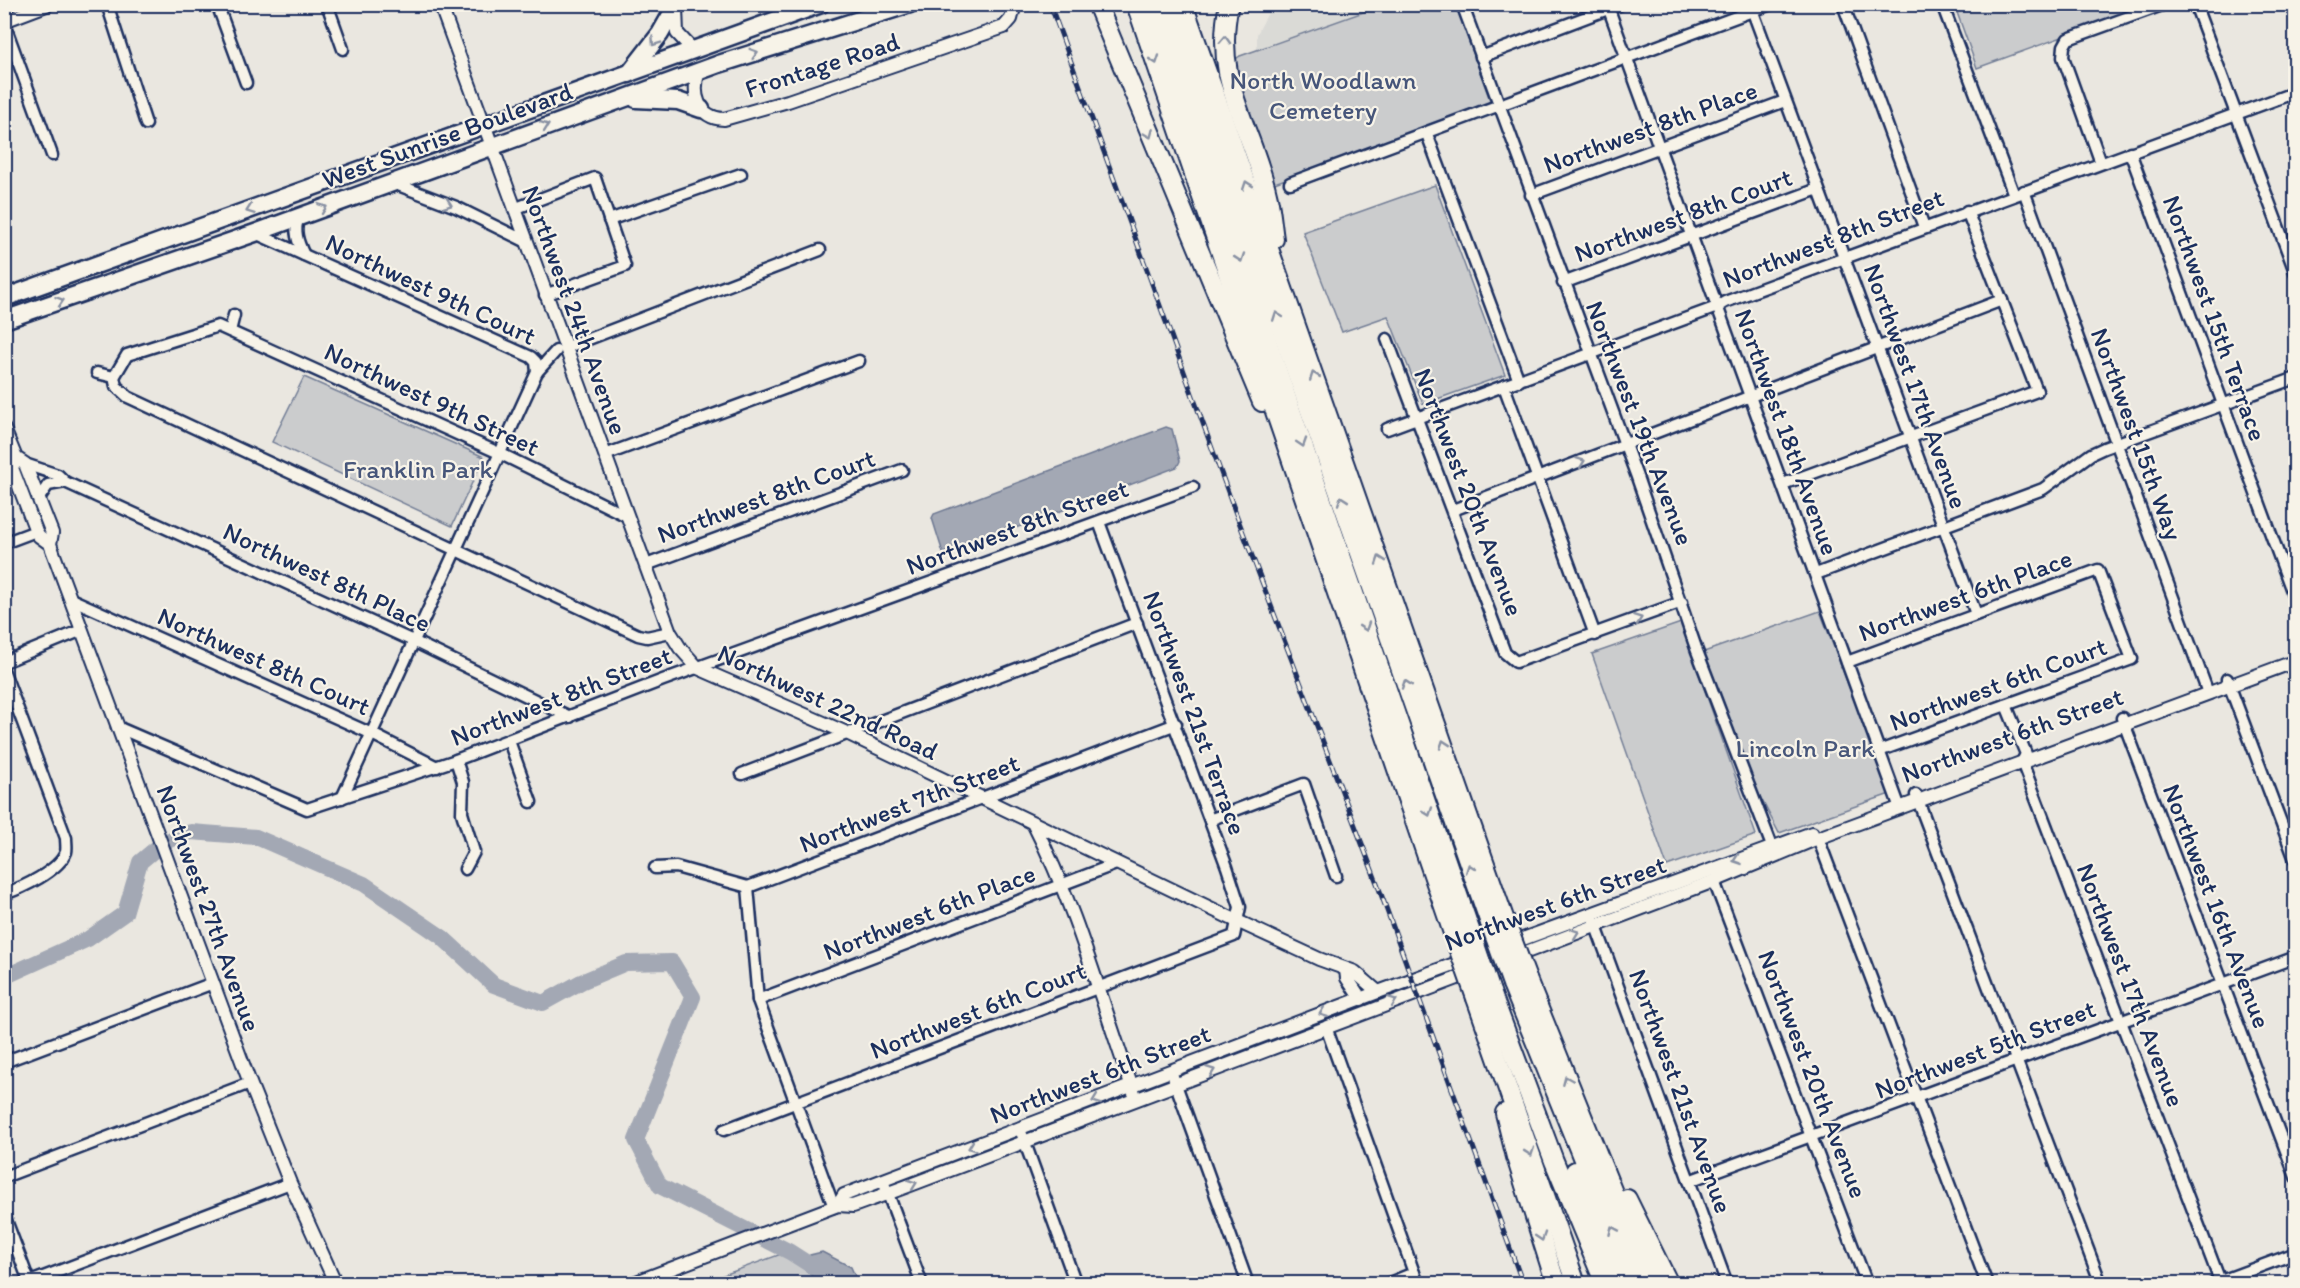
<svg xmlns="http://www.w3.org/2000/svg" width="2300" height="1288" font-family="Itim,sans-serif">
<rect width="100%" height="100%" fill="#eae7e0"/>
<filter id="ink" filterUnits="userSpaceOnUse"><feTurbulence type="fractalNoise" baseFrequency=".0167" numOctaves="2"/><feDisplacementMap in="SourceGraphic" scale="12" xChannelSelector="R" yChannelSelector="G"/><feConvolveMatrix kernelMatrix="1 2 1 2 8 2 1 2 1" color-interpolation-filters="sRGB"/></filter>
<g filter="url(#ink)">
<!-- built -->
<path fill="#dadad6" d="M 1272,5 L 1272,4 L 1383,5 L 1257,50 L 1257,34 Z"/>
<!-- green -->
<g fill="#cbcccd" stroke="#737e96" stroke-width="1.5">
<path d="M 1954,4 L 2150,5 L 1977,68 Z"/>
<path d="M 1383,5 L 1456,5 L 1491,103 L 1272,184 L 1233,61 L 1240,56 Z"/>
<path d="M 1435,185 L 1505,375 L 1423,404 L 1388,316 L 1342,332 L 1303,232 Z"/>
<path d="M 304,377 L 484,457 L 452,526 L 272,442 Z"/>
<path d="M 1820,611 L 1890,794 L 1779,833 L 1749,775 L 1704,652 Z"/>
<path d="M 1681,623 L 1756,835 L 1667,866 L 1592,654 Z"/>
<path d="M 784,1253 L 816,1278 L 819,1283 L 699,1284 Z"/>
</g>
<!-- water -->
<g fill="#a3a8b4" stroke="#6d7892" stroke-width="1.5">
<path d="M 1166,427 L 1172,429 L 1180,461 L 1177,467 L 955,551 L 943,553 L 932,518 L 934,514 Z"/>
<path d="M 822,1252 L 851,1267 L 858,1283 L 819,1283 L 804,1268 L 810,1255 Z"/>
</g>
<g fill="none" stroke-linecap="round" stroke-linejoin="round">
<!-- river -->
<path stroke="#a3a8b4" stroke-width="16" d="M 4,977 L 88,939 L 125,913 L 140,862 L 164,842 L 191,832 L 256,837 L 364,884 L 442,937 L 494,985 L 543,1003 L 581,982 L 626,963 L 672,962 L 693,997 L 636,1140 L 660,1186 L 790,1252 L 826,1275 L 830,1284"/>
<!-- minor casing -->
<g stroke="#1b2f5e" stroke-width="15">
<g id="minor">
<path d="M 107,4 L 146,124"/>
<path d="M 217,4 L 246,83"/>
<path d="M 327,4 L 343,49"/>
<path d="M 1462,4 L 1637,477 L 1697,651 L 1775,854"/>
<path d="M 1607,4 L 1900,808"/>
<path d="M 1750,4 L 1976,614"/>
<path d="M 1843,4 L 1924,227"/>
<path d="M 1942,4 L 2014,195"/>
<path d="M 2195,4 L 2296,274"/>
<path d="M 4,23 L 52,155"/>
<path d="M 1481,57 L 1621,4"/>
<path d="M 1427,134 L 1519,381"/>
<path d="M 2130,152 L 2296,602"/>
<path d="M 2101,163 L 2063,57 L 2064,46 L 2068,39 L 2165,4"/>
<path d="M 393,183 L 456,207 L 525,241"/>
<path d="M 1290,183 L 1771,4"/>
<path d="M 2024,191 L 2208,693"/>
<path d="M 1531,195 L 1785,101"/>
<path d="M 514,209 L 595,178 L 625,266 L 545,295"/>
<path d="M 299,217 C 293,230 298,243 304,255"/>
<path d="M 609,220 L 741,174"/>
<path d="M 255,233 L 531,357 L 536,362 L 537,372 L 342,798"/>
<path d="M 1563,283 L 1818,189"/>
<path d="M 230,331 L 234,315"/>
<path d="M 1387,339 L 1505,653 L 1516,662 L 1682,602"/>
<path d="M 565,348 L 820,250"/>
<path d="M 537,372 L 556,351"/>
<path d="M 97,373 L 114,377"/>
<path d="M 114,377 L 116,386 L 128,397 L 638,635 L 647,637 L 670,632"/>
<path d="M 114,377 L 127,355 L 218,326 L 499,453 L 627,516"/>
<path d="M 1504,386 L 1595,635"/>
<path d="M 1387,429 L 1717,307 L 1725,302 L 2296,92"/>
<path d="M 605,455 L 859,361"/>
<path d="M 25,464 L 58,475 L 65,482 L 413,641 L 570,717"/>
<path d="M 1783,484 L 2037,391 L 1967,211"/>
<path d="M 39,498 L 48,485 L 65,482"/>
<path d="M 1453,510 L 2002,300"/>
<path d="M 4,543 L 36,531"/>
<path d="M 646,565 L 902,470"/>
<path d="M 1816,574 L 2043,489 L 2091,454 L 2104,448 L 2296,378"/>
<path d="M 71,599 L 370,733 L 437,767"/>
<path d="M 4,662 L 82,630"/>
<path d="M 1847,662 L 2098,570 L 2132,659 L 1879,751"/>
<path d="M 4,672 L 66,838 C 66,842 67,848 66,852 C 59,871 22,888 4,894"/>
<path d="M 2227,679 L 2296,862"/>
<path d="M 2006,705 L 2026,754 L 2022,762 L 2220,1281"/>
<path d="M 2122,718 L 2296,1177"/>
<path d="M 117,727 L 307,809 L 456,760 L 663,680 L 1193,487"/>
<path d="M 509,741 L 531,802"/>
<path d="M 456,760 L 463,782 L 462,813 L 474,852 L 465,869"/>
<path d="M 742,774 L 1137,623"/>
<path d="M 1916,795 L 2101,1284"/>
<path d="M 1212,819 L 1304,784 L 1336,876"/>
<path d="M 1818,838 L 1987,1284"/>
<path d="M 655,868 L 676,867 L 748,887 L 1176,724"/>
<path d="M 1714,881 L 1867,1284"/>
<path d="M 748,887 L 758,1000 L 834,1207"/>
<path d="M 1593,918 L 1727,1284"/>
<path d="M 758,1000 L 1116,864"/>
<path d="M 1326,1027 L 1418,1284"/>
<path d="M 4,1062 L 213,983"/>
<path d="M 1171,1071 L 1248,1284"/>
<path d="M 1020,1129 L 1076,1284"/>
<path d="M 724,1130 L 1234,936 L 1240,907 L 1227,867 L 1099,522"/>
<path d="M 4,1177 L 250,1083"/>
<path d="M 1689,1181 L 2296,957"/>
<path d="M 885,1186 L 922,1284"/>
<path d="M 4,1215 L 30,1284"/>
<path d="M 25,1284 L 290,1183"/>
<path d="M 1387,1284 L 1414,1273"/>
<path d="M 2213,1284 L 2296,1253"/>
</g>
</g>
<!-- tertiary casing -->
<g stroke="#1b2f5e" stroke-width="16">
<g id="tertiary">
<path d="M 440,4 L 670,632 L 680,648 L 698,668 L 849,734 L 1237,921 L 1319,959 L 1355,972 L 1378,992"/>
<path d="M 676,8 L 677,33 L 694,51"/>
<path d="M 4,21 L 49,4"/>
<path d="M 699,71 C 691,94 698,118 724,119 L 788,101 L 1004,27 L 1011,19 L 1015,4"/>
<path d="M 4,429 L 16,458 L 25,464 L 52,533 L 50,544 L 250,1083 L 290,1183 L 336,1284"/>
<path d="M 16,458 L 12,468 L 36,531 L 39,536 L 50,544"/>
<path d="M 1034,825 C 1077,909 1102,1004 1134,1093"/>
<path d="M 1346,970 L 1347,978 L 1361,999"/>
<path d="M 838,1205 L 844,1195 L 1378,992 L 1812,833"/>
<path d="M 631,1284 L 838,1205 L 853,1206 L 905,1187 L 1714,881 L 1818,838 L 2296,661"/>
</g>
</g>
<!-- primary casing -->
<g stroke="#1b2f5e" stroke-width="21">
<g id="primary">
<path d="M 629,74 L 660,34 L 676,6"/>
<path d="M 636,99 L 678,101 L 701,109"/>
<path d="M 4,298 L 821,4"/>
<path d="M 4,320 L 255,233 L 719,64 L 910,4"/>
</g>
</g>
<!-- motorway casing -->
<g stroke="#1b2f5e" stroke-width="22">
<g id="motorway">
<path d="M 1097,4 L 1262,402"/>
<path d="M 1136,4 L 1454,936"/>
<path d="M 1151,4 L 1470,930"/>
<path d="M 1167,4 L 1490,923"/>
<path d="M 1183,4 L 1504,918"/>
<path d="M 1229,4 C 1212,83 1253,127 1268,198 C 1271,211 1272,226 1274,239"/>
<path d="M 1527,979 L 1614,1195 L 1654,1284"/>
<path d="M 1512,984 L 1587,1169 L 1637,1284"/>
<path d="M 1491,992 L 1554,1161 L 1605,1284"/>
<path d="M 1476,998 L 1576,1284"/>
<path d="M 1505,1113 L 1516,1157 L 1556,1284"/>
<path d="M 1575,1171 L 1620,1284"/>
<path d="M 1627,1199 L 1669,1284"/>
</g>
</g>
<!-- minor -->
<use href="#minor" stroke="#f7f3e8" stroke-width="10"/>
<!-- tertiary -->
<use href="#tertiary" stroke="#f7f3e8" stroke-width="12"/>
<!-- primary -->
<use href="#primary" stroke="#f7f3e8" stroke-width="16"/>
<!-- motorway -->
<use href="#motorway" stroke="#f7f3e8" stroke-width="18"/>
<!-- rail casing -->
<g stroke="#1b2f5e" stroke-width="5">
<path id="rail" d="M 1050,4 L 1236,514 L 1377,883 L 1523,1284"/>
</g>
<!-- rail -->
<use href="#rail" stroke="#f7f3e8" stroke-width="3" stroke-dasharray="9" stroke-linecap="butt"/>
<!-- motorway-bridge casing -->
<g stroke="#1b2f5e" stroke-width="22" stroke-linecap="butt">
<g id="motorway-bridge">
<path d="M 1504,918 L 1527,979"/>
<path d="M 1490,923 L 1512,984"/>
<path d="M 1470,930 L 1491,992"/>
<path d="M 1454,936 L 1476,998"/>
</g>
</g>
<!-- motorway-bridge -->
<use href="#motorway-bridge" stroke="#f7f3e8" stroke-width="18"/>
</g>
<!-- one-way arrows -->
<defs><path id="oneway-chevron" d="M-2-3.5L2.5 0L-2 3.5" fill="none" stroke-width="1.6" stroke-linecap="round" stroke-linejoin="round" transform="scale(1.5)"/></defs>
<g stroke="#8991a3">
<use href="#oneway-chevron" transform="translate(1225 40) rotate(-88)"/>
<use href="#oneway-chevron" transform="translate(655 42) rotate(125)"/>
<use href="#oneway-chevron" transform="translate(754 53) rotate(-17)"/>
<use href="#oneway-chevron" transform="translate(1155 60) rotate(71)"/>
<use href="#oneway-chevron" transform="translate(545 126) rotate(-20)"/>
<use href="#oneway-chevron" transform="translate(1149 134) rotate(67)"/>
<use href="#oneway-chevron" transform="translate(1247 185) rotate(-109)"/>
<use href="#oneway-chevron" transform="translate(448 204) rotate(20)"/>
<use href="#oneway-chevron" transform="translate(323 208) rotate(-20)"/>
<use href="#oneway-chevron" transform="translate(250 210) rotate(160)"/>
<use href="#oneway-chevron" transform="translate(1240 258) rotate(71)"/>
<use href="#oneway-chevron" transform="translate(60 301) rotate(-19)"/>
<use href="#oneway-chevron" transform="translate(1277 316) rotate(-110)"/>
<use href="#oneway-chevron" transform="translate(1314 376) rotate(-110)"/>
<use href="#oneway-chevron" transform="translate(1302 443) rotate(72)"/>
<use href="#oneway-chevron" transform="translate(1581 462) rotate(-21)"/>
<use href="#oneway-chevron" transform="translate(1342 500) rotate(-109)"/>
<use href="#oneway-chevron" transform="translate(1380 560) rotate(-109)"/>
<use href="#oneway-chevron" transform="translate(1638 619) rotate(-20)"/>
<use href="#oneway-chevron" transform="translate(1365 627) rotate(71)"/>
<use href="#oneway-chevron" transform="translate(1406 684) rotate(-109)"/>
<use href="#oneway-chevron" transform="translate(1444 744) rotate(-109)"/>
<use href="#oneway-chevron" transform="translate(1428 812) rotate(71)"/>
<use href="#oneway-chevron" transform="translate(1737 860) rotate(161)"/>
<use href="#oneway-chevron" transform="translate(1470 868) rotate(-110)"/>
<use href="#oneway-chevron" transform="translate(1575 933) rotate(-21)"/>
<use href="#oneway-chevron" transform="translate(1393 1001) rotate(-21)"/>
<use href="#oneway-chevron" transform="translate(1323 1013) rotate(159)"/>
<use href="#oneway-chevron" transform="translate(1211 1071) rotate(-21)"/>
<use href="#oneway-chevron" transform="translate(1567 1080) rotate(-113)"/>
<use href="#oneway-chevron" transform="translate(1096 1100) rotate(159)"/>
<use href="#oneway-chevron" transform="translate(972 1147) rotate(159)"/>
<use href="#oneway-chevron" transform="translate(1530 1152) rotate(71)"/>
<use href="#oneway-chevron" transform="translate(913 1184) rotate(-21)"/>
<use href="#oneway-chevron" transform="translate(1613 1230) rotate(-114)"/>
<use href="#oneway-chevron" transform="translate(1541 1237) rotate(72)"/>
</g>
</g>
<g text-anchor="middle" stroke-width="4.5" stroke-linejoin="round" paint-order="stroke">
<!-- street labels -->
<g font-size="26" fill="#1b2f5e" stroke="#f7f3e8">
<text transform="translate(822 65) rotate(-18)" y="9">Frontage Road</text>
<text transform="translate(1650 127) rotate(-20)" y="9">Northwest 8th Place</text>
<text transform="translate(447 135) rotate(-20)" y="9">West Sunrise Boulevard</text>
<text transform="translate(1683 215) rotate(-20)" y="9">Northwest 8th Court</text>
<text transform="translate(1833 238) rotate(-21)" y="9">Northwest 8th Street</text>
<text transform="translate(431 289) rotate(25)" y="9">Northwest 9th Court</text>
<text transform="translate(575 310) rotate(70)" y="9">Northwest 24th Avenue</text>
<text transform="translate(2215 318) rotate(70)" y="9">Northwest 15th Terrace</text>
<text transform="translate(1916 386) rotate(70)" y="9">Northwest 17th Avenue</text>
<text transform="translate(432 399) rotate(25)" y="9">Northwest 9th Street</text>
<text transform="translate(1640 423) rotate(69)" y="9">Northwest 19th Avenue</text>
<text transform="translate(1787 432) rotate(70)" y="9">Northwest 18th Avenue</text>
<text transform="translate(2137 434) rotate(70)" y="9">Northwest 15th Way</text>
<text transform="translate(1469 492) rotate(69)" y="9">Northwest 20th Avenue</text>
<text transform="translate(766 496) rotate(-20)" y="9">Northwest 8th Court</text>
<text transform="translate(1017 527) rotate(-20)" y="9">Northwest 8th Street</text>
<text transform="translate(327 577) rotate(25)" y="9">Northwest 8th Place</text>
<text transform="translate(1965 595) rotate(-20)" y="9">Northwest 6th Place</text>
<text transform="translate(264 661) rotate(24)" y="9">Northwest 8th Court</text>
<text transform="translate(1998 684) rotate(-20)" y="9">Northwest 6th Court</text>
<text transform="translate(561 696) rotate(-21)" y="9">Northwest 8th Street</text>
<text transform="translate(828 702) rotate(25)" y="9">Northwest 22nd Road</text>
<text transform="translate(1195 713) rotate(70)" y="9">Northwest 21st Terrace</text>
<text transform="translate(2012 735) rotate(-20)" y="9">Northwest 6th Street</text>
<text transform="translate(909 803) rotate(-21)" y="9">Northwest 7th Street</text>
<text transform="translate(1555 903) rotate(-20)" y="9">Northwest 6th Street</text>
<text transform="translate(2217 906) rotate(69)" y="9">Northwest 16th Avenue</text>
<text transform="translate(209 908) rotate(70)" y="9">Northwest 27th Avenue</text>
<text transform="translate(929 912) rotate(-21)" y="9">Northwest 6th Place</text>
<text transform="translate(2131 985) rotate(69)" y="9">Northwest 17th Avenue</text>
<text transform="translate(978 1010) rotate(-21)" y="9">Northwest 6th Court</text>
<text transform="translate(1985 1049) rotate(-21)" y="9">Northwest 5th Street</text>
<text transform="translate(1100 1074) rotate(-21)" y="9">Northwest 6th Street</text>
<text transform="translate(1813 1074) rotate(69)" y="9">Northwest 20th Avenue</text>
<text transform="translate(1681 1091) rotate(70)" y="9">Northwest 21st Avenue</text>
</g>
<!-- park labels -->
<g font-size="26" fill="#47567a" stroke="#f7f3e8">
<text x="1323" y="89">North Woodlawn<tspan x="1323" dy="30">Cemetery</tspan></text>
<text x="418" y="478">Franklin Park</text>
<text x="1805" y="757">Lincoln Park</text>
</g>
</g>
<!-- margin -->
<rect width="2300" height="1288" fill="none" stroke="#f7f3e8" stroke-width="24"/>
<rect x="12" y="12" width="2276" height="1264" fill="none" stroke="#1b2f5e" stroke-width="2" filter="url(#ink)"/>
</svg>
